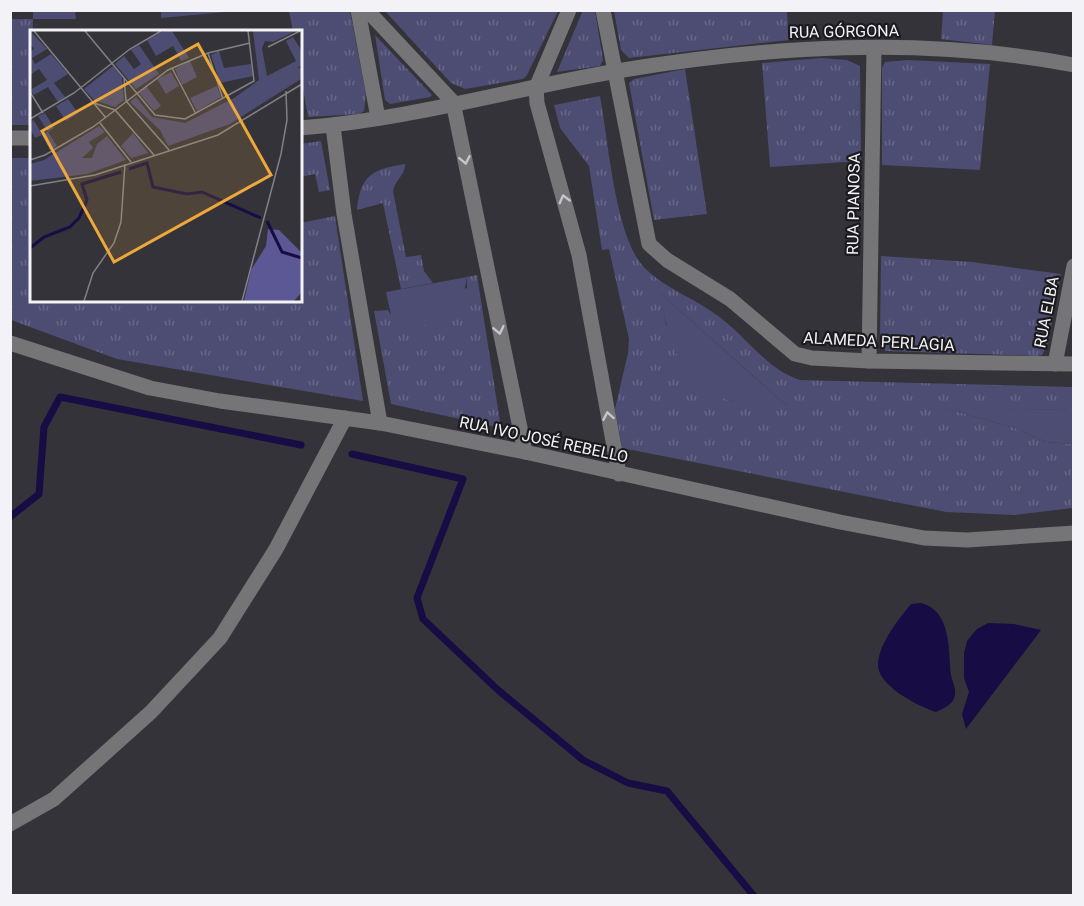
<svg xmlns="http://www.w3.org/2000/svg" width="1084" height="906" font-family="Roboto,sans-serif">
<defs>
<pattern id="grass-tufts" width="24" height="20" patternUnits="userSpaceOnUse" patternTransform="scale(1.5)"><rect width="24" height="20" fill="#4d4c73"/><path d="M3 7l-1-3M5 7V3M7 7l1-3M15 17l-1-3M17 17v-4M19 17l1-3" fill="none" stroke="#676688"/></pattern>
</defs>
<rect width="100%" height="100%" fill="#333339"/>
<!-- grass -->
<g fill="url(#grass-tufts)" fill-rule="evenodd">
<path d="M 247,10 L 161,18 L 161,10 Z"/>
<path d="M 583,10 L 595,11 L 603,60 L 600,66 L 557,72 Z"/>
<path d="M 33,11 L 75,11 L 76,19 L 33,19 L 31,125 L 11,125 L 11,19 L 33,19 Z"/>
<path d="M 289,11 L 350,11 L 366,95 L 364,111 L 359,114 L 308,117 L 300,71 L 300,32 L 293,31 Z"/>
<path d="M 385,11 L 558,11 L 527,75 L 523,79 L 465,89 L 451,83 Z"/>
<path d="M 614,11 L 787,11 L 789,40 L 629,58 L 621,50 Z"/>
<path d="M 943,11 L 995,11 L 992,45 L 941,39 Z"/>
<path d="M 375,35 L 432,95 L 430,97 L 390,104 L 385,100 Z"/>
<path d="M 821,58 L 847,60 L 860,66 L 861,161 L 770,167 L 762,63 Z"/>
<path d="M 908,60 L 990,64 L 980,170 L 882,165 L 882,68 L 885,62 Z"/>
<path d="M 685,69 L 707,214 L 654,220 L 629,83 L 634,79 Z"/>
<path d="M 600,96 C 608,138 615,236 643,266 C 664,289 698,299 722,319 C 748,339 768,370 800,380 L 1073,387 L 1073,410 L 948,409 L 1015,428 L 1046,442 L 1073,444 L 1073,508 L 1014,515 L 946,512 L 622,448 L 615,409 L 628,353 L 629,339 L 609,249 L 602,250 L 589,166 L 560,128 L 554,105 ZM 661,294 L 787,406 L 730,401 L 666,325 Z"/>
<path d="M 321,141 L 330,190 L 319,192 L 315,174 L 300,177 L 300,144 Z"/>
<path d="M 10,158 L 31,158 L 32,300 L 300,300 L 300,223 L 335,216 L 363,401 L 117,359 L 11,320 Z"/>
<path d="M 405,164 C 406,174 395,180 393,191 L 406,257 L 421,255 L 424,271 L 433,283 L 401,289 L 383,203 L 357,210 C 360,175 373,169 405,164 Z"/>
<path d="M 881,256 L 972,262 L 1061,274 L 1048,344 L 1042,355 L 1038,356 L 885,351 L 880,336 Z"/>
<path d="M 477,275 L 501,428 L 391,404 L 374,311 L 388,310 L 391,315 L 467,288 L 467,277 Z"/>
</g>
<!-- green -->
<g fill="#4d4c73">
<path d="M 467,277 L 463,299 L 440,317 L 421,327 L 399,321 L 391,315 L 386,292 Z"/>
<path d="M 660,293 L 788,407 C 769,405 746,406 728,400 C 679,385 668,338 660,293 Z"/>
<path d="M 944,408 L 1073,410 L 1073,444 L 1046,442 L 1015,428 Z"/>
</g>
<!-- water -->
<g fill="#180c44">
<path d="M 921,603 C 952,611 948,650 951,675 C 952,681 956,688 955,693 C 955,704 944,708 936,712 C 918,706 875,685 878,662 C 881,641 898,620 911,604 Z"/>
<path d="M 988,623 L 1014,624 L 1041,630 L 966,729 L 962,714 L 969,692 L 964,678 L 964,653 L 967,641 L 977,629 Z"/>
</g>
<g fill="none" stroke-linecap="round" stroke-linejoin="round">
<!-- stream -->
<g stroke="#180c44" stroke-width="7">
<path d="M 352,454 L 463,479 L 417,598 L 423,619 L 498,690 L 583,760 L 628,783 L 667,791 L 754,896"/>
<path d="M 10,517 L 39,494 L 44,427 L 60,397 L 301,445"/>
</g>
<!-- minor -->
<g stroke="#757578" stroke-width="15">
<path d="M 358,10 L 378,118"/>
<path d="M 367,10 L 453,102 L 525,452"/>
<path d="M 569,10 L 536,88 L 537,103 L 579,255 L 619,474"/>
<path d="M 603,10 L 649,244 L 667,260 L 730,299 L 795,354 L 812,358 L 869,361 L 1074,364"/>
<path d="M 333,126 L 344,214 L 380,423"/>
<path d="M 300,128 C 407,120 512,89 617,71 C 768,46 923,36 1074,65"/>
<path d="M 10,138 L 32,138"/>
<path d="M 10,343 L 150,388 L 220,401 L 380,423 L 525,452 L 840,522 L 924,538 L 967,540 L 1074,533"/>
<path d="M 869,361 L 874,48"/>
<path d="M 1055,364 L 1074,266"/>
<path d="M 10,824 L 54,799 L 151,712 L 220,638 L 276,549 L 345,418"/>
</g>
</g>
<!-- one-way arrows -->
<defs><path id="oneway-chevron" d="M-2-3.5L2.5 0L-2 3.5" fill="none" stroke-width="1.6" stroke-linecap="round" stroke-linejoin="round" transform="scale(1.5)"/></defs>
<g stroke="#c7c7cb">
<use href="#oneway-chevron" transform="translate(465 160) rotate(79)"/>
<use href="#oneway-chevron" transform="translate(564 199) rotate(-105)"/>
<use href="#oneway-chevron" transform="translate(499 330) rotate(78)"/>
<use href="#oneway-chevron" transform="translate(608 416) rotate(-100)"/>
</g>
<g text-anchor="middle" stroke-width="4.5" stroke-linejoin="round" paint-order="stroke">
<!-- street labels -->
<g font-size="16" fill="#f3f3f7" stroke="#1b1b1e">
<text transform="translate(844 31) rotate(-1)" y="6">RUA GÓRGONA</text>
<text transform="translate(853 204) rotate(-89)" y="6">RUA PIANOSA</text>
<text transform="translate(1046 312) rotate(-79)" y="6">RUA ELBA</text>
<text transform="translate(879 341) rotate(3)" y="6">ALAMEDA PERLAGIA</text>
<text transform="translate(544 439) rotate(12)" y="6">RUA IVO JOSÉ REBELLO</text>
</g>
</g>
<!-- overview -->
<g transform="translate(30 30)">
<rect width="272" height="272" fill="#333339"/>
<path d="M 133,1 L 142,1 L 159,28 L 151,31 L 143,16 L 126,26 L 117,10 ZM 223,1 L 266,1 L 243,12 L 235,11 L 232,18 L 237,46 L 266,31 L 256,11 L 263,7 L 271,20 L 271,36 L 267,38 L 271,38 L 271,49 L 200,94 L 138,116 L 130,100 L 100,72 L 106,67 L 122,87 L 155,93 L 204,68 L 229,50 ZM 1,2 L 17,19 L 2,28 L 5,34 L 21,24 L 38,44 L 24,53 L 35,67 L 28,72 L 18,57 L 4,65 L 0,60 L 17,50 L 9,39 L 0,45 L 0,22 L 4,19 L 0,14 ZM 109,15 L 129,44 L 106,59 L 85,34 L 94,26 L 104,39 L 111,34 L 101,20 ZM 189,21 L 194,38 L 221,34 L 223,46 L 190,53 L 181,25 ZM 160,31 L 167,47 L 152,55 L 145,39 ZM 83,36 L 92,47 L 94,70 L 85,77 L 64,70 L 54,59 ZM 141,42 L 149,56 L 136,64 L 127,49 ZM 116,56 L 131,76 L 124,81 L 109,63 ZM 187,56 L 191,67 L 167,81 L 160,68 ZM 38,69 L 48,83 L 36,91 L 26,76 ZM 15,83 L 24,98 L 18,102 L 27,116 L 20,120 L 12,105 L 5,108 L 0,99 L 3,89 L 12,104 L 18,102 L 8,86 ZM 69,96 L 75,102 L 59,112 L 63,118 L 52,128 L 62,128 L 67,114 L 77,106 L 96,130 L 57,144 L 0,151 L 0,134 L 14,130 ZM 103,103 L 118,123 L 101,128 L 91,116 Z" fill="#4d4c73"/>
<path d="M 238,199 L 249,200 L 271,222 L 271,263 L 264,271 L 214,271 L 221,240 L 236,216 Z" fill="#5b5895"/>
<path d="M 225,61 L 209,76 L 181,85 L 193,78 Z" fill="#4d4c73"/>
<path fill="none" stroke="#180c44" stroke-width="3" d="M 99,139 L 117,133 L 123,157 L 157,164 L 172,162 L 231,188M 237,191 L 252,222 L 272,228M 0,218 L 14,207 L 40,197 L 49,188 L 57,170 L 52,154 L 91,142"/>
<path fill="none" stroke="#808085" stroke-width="1.5" d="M 4,1 L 76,88M 55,1 L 125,85 L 155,89 L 224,51 L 218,1M 238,17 L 270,1M 178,23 L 193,69M 142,38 L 166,84M 94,48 L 96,71 L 139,120M 0,62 L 13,83M 64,73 L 85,80 L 124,125M 0,89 L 44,63 L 100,19 L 131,1M 70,93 L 101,132M 0,130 L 15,125 L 63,97 L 138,40 L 178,23 L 220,13M 0,156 L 65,145 L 188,105 L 272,54M 54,271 L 63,243 L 84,213 L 91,192 L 95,134M 212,271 L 251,124 L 257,90 L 256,61"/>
<path fill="#eda83b" fill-opacity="0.15" stroke="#eda83b" stroke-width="3" d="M 168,14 L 241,145 L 84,232 L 12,101 Z"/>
<rect width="272" height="272" fill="none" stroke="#f3f3f7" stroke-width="3"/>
</g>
<!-- border -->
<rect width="1084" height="906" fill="none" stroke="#f3f3f7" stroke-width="24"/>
</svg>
